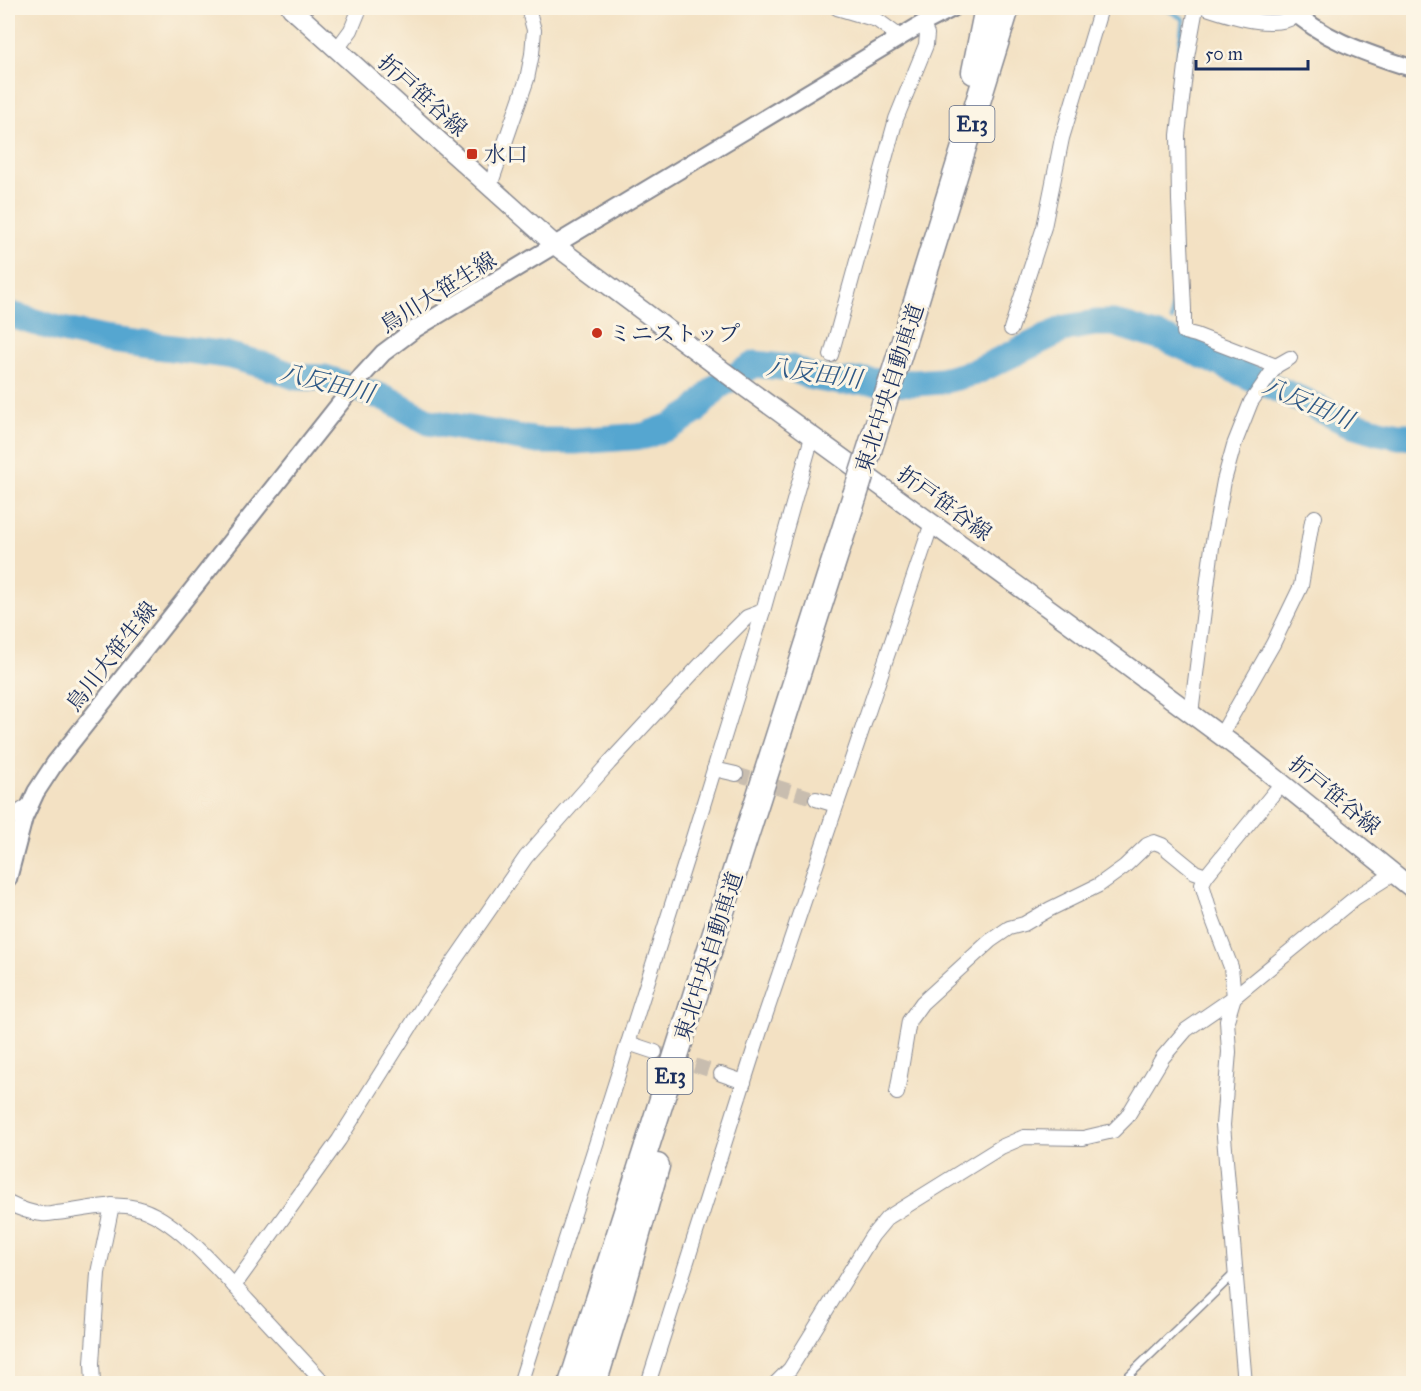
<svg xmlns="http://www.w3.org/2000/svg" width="1421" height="1391" font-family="'IM FELL Great Primer','Noto Serif JP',serif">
<rect width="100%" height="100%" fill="#fcf5e5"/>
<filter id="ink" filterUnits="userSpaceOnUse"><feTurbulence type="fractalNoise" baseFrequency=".0167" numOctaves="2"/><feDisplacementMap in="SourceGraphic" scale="12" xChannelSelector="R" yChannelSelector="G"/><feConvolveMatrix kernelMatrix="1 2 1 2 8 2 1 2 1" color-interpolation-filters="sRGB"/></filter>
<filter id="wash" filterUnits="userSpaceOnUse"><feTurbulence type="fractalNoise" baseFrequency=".008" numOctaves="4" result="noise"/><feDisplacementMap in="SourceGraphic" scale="24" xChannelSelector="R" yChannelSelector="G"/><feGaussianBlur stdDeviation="1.35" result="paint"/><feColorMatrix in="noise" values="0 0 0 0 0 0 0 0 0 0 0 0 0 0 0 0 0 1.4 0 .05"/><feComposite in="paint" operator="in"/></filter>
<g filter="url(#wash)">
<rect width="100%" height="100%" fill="#f3e1c3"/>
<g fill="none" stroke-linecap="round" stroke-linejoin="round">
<!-- stream -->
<g stroke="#55a6d0" stroke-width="4.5">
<path d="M 1165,8 L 1183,19 L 1172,105 L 1172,135"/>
<path d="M 1172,320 L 1173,221"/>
</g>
<!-- river -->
<path stroke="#55a6d0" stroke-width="27" d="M 8,314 L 58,329 L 103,339 L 227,355 L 267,366 L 296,377 L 325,378 L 388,399 L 429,422 L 538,441 L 575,441 L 644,436 L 671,426 L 694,412 L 717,387 L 755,364 L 791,368 L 812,377 L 840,382 L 863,381 L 915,383 L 941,381 L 973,373 L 1066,328 L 1095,323 L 1114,323 L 1168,340 L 1295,397 L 1346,422 L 1379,432 L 1399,436 L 1414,436"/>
</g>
</g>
<g filter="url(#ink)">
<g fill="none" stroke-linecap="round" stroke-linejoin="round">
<!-- minor-tunnel -->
<g stroke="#c8bdaf" stroke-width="14" stroke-dasharray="14 7" stroke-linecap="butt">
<path d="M 736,774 L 816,799"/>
<path d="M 655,1052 L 721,1074"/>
</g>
<!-- service casing -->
<g stroke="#878890" stroke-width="10">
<path id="service" d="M 1120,1384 L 1234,1274"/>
</g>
<!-- minor casing -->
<g stroke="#878890" stroke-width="16">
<g id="minor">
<path d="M 837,8 L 877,20 L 900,37"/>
<path d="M 1196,8 L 1187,57 L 1178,135 L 1179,200 L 1184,309 L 1184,332 L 1196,335 L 1276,366"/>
<path d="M 1207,8 C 1231,16 1275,31 1298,15"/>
<path d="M 337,49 L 351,30 L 360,8"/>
<path d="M 490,186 L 527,79 L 532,54 L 534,30 L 528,8"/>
<path d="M 1011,329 L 1044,227 L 1062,138 L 1101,8"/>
<path d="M 831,355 L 896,119 L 926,45 L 927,34 L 922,24"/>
<path d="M 1191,714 L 1212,547 L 1224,481 L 1234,445 L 1251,402 L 1276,366 L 1290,358"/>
<path d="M 1221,735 L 1273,644 L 1301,586 L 1312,521 L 1315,517"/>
<path d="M 714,769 L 736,774"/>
<path d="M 816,799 L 836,805"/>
<path d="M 8,819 L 31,804"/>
<path d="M 628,1043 L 655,1052"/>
<path d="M 721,1074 L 744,1082"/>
<path d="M 897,1093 L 909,1021 L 922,1003 L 990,941 L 1009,928 L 1024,924 L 1050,909 L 1099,885 L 1124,867 L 1147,845 L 1154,842 L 1162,845 L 1195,872 L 1206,876"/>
<path d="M 8,1203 C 18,1208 30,1213 42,1214 C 46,1215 51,1214 56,1213 C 83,1211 109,1201 137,1208 C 175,1217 221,1272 247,1300 C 273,1328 299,1356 325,1384"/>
<path d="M 234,1286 L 339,1140 L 427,1000 L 526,857 L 609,763 L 714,650 L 747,617 L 763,611"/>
<path d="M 93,1384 L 92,1363 L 98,1273 L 112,1205"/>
<path d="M 520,1384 L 688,854 L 763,611 L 812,437"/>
<path d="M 648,1384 L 760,1031 L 932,523"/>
<path d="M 775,1384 L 790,1369 L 872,1236 L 887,1218 L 1001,1147 L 1024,1137 L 1083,1138 L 1113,1131 L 1127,1117 L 1163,1057 L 1186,1030 L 1234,997 L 1355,898 L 1393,874"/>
<path d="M 1245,1384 L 1223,1125 L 1229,1052 L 1227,1020 L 1234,997 L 1231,967 L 1211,915 L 1202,884 L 1206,876 L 1282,783"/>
</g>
</g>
<!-- tertiary casing -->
<g stroke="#878890" stroke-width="20">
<g id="tertiary">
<path d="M 1290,8 C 1324,41 1370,54 1414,69"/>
<path d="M 8,879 L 24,818 L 36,792 L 55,763 L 338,406 L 362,376 L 383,353 L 415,329 L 922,24 L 953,8"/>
</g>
</g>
<!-- secondary casing -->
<g stroke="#878890" stroke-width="21">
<path id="secondary" d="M 291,8 L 556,246 L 746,388 L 1077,629 L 1247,755 L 1414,890"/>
</g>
<!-- motorway casing -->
<g stroke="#878890" stroke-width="27">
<g id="motorway">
<path d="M 974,72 L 987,8"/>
<path d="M 903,344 L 1007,8"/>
<path d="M 571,1384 L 855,495"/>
<path d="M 594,1384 L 618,1305 L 657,1166"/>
</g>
</g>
<!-- service -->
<use href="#service" stroke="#fff" stroke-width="7"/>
<!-- minor -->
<use href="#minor" stroke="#fff" stroke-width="14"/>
<!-- tertiary -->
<use href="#tertiary" stroke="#fff" stroke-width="16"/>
<!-- secondary -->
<use href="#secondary" stroke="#fff" stroke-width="18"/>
<!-- motorway -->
<use href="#motorway" stroke="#fff" stroke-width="24"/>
<!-- motorway-bridge casing -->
<g stroke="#878890" stroke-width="27" stroke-linecap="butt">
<path id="motorway-bridge" d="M 855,495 L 903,344"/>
</g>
<!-- motorway-bridge -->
<use href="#motorway-bridge" stroke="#fff" stroke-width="24"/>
</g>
</g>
<!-- markers -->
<g fill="#c8321e" stroke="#fcf5e5" stroke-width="2">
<rect x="466" y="148" width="12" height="12" rx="3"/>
<circle cx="597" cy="333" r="6"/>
</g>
<g text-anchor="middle" stroke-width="6" stroke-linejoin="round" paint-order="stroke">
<!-- shield labels -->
<g fill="#fcf5e5" stroke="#5e6a86" stroke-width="1.5">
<rect x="949.5" y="106" width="45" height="36" rx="4.5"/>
<rect x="647.5" y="1058" width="45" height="36" rx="4.5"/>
</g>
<g font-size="21" font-weight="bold" fill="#1b2f5e">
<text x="972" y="131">E13</text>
<text x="670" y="1083">E13</text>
</g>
<!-- street labels -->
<g font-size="22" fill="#1b2f5e" stroke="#fcf5e5">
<text transform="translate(423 95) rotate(42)" y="8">折戸笹谷線</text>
<text transform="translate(438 292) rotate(-32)" y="8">鳥川大笹生線</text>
<text transform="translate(889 388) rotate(-72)" y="8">東北中央自動車道</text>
<text transform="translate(945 503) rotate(36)" y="8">折戸笹谷線</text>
<text transform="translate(111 656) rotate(-52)" y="8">鳥川大笹生線</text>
<text transform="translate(1335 795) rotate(39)" y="8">折戸笹谷線</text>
<text transform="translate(708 956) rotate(-72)" y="8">東北中央自動車道</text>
</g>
<!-- poi labels -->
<g font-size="22" fill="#1b2f5e" stroke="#fcf5e5" text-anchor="start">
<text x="484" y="162">水口</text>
<text x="609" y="341">ミニストップ</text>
</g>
<!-- water labels -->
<g font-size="24" font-style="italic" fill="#2f5986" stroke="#fcf5e5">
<text transform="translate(814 373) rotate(8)" y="8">八反田川</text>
<text transform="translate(327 383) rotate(14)" y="8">八反田川</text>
<text transform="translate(1308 403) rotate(23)" y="8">八反田川</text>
</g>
</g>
<!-- margin -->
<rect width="1421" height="1391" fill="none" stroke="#fcf5e5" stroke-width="30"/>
<!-- scale -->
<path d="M1196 60v9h112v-9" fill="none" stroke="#1b2f5e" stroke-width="3"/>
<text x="1205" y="60" font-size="18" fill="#1b2f5e" stroke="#fcf5e5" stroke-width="4.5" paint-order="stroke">50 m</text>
</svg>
